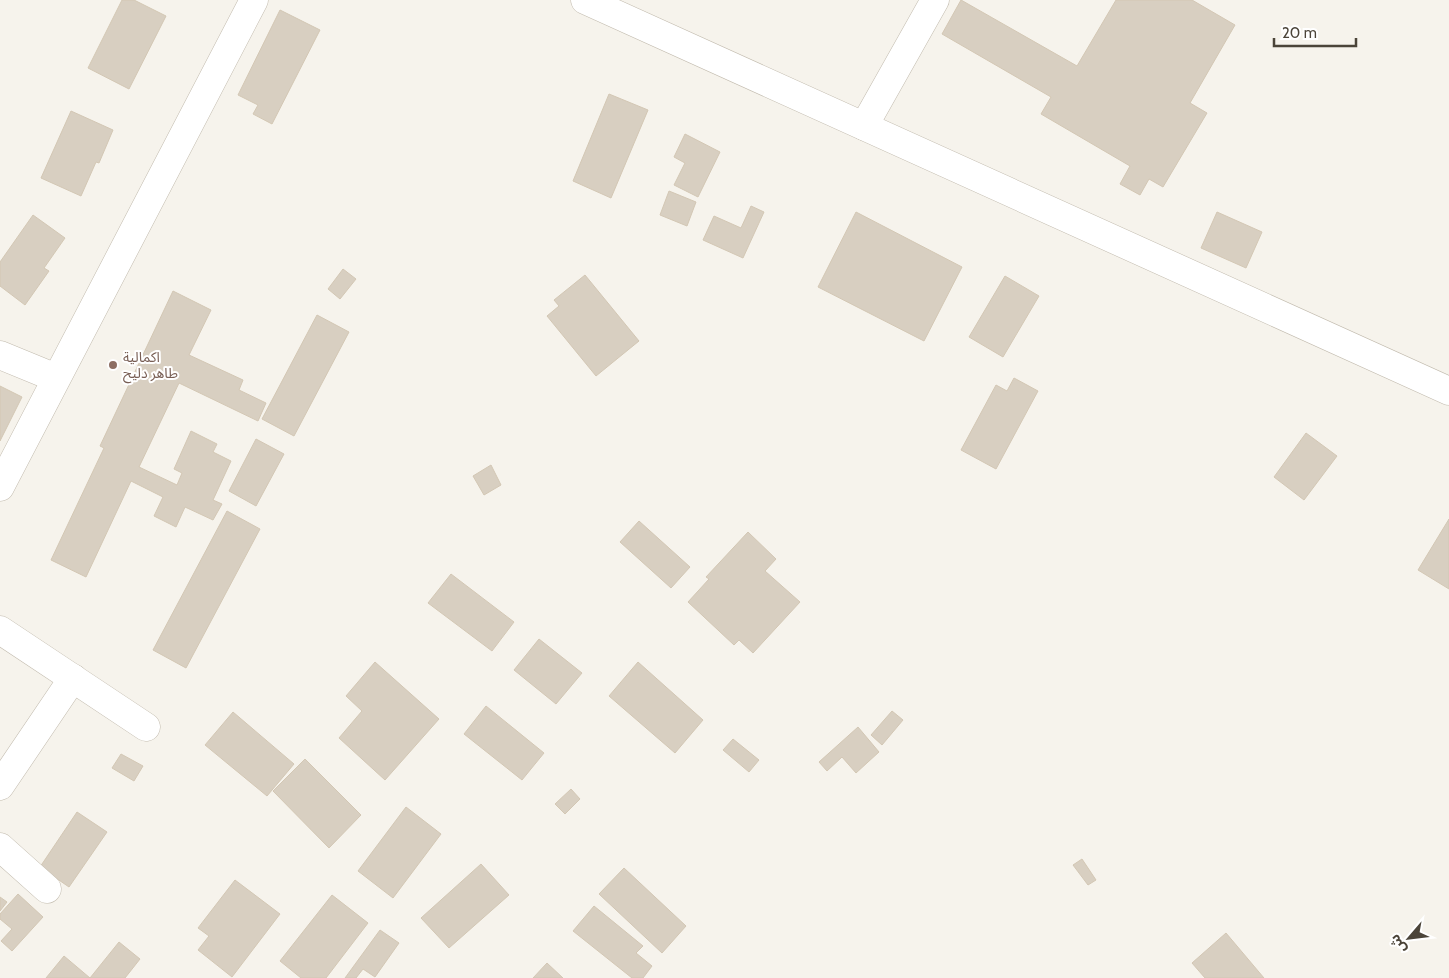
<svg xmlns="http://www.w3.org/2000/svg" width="1449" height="978" font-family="Cabin,'Noto Sans Arabic',sans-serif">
<rect width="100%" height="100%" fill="#f6f3ec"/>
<!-- building -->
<g fill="#d8cfc1" stroke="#d3c7b4">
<path d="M 122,0 L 134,0 L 166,16 L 129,89 L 88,68 Z"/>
<path d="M 961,0 L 1077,66 L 1116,0 L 1192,0 L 1235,25 L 1190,103 L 1207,113 L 1163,187 L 1149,179 L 1140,195 L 1120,184 L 1130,166 L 1041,114 L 1051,97 L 942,34 Z"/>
<path d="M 280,10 L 320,30 L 272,124 L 253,114 L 258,105 L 238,95 Z"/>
<path d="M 609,94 L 648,110 L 611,198 L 573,181 Z"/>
<path d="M 71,111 L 113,130 L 99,163 L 96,162 L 81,196 L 41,178 Z"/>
<path d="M 685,134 L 720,152 L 698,197 L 674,185 L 685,163 L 674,157 Z"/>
<path d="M 669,191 L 696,202 L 687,226 L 660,215 Z"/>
<path d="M 751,206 L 764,212 L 743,258 L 703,240 L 714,216 L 741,228 Z"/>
<path d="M 856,212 L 962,267 L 924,341 L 818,287 Z"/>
<path d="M 1217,212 L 1262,232 L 1246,268 L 1201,248 Z"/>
<path d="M 33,215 L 65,238 L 44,268 L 49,271 L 25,305 L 0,286 L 0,262 Z"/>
<path d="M 343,269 L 356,279 L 340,299 L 328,289 Z"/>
<path d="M 585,275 L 639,341 L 596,376 L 547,316 L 559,306 L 554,300 Z"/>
<path d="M 1005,276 L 1039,296 L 1003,357 L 969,337 Z"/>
<path d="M 173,291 L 211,310 L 189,355 L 243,380 L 239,390 L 266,403 L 258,421 L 179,383 L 139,467 L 177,485 L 182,473 L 174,469 L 191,431 L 217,444 L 213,452 L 231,461 L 213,500 L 222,504 L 213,520 L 185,507 L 176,527 L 154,516 L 163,497 L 131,481 L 86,577 L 51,560 L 104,448 L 100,446 Z"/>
<path d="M 317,315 L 349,332 L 294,436 L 262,419 Z"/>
<path d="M 1014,378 L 1038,391 L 996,469 L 961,450 L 996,385 L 1007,391 Z"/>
<path d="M 0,386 L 22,397 L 0,441 Z"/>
<path d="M 1306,433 L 1337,456 L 1304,500 L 1274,477 Z"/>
<path d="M 256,439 L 284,454 L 256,506 L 229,491 Z"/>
<path d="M 491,465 L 501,485 L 484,495 L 473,476 Z"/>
<path d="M 227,511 L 260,529 L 186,668 L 153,650 Z"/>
<path d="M 1449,519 L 1449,589 L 1418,570 Z"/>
<path d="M 639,521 L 690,567 L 671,588 L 620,542 Z"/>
<path d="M 748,532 L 776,559 L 765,571 L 800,602 L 753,653 L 739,640 L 734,645 L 688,602 L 709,579 L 706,577 Z"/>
<path d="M 451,574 L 514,622 L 492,651 L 428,603 Z"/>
<path d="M 539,639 L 582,673 L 556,704 L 514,670 Z"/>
<path d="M 375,662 L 439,719 L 385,780 L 339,738 L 362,711 L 346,696 Z"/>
<path d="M 638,662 L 703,720 L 675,753 L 609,696 Z"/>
<path d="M 486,706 L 544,753 L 522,780 L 464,734 Z"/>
<path d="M 892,711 L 903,720 L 882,745 L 871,735 Z"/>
<path d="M 233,712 L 294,764 L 267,796 L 205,745 Z"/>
<path d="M 858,727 L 879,752 L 856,773 L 842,757 L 827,771 L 819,762 Z"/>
<path d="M 733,739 L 759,760 L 749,772 L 723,750 Z"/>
<path d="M 121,754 L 143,766 L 134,781 L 112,768 Z"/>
<path d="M 305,759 L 361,815 L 329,848 L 273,791 Z"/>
<path d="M 571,789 L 580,799 L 565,814 L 555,804 Z"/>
<path d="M 406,807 L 441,834 L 393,898 L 358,871 Z"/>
<path d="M 77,812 L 107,832 L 69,887 L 40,867 Z"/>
<path d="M 1082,859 L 1096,880 L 1088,885 L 1073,865 Z"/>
<path d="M 481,864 L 509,895 L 449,948 L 421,918 Z"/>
<path d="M 624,868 L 686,926 L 662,953 L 599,894 Z"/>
<path d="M 235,880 L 280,914 L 232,977 L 198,950 L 209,936 L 198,928 Z"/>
<path d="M 18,894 L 43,917 L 12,951 L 1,941 L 12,929 L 0,919 L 0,914 Z"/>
<path d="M 332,895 L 368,923 L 326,978 L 301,978 L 280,961 Z"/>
<path d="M 0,897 L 7,902 L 0,911 Z"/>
<path d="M 594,906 L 643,946 L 636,953 L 652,966 L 643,978 L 632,978 L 573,931 Z"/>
<path d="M 380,930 L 399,943 L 375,977 L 363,969 L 356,978 L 345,978 Z"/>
<path d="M 1226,933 L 1264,978 L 1205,978 L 1192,963 Z"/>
<path d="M 119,942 L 140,959 L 125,978 L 90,978 Z"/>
<path d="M 64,956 L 90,978 L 46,978 Z"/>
<path d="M 547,963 L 563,978 L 533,978 Z"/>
</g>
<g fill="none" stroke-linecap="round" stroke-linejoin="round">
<!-- minor casing -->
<g stroke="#c2bbae" stroke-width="29">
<g id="minor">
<path d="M 585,0 L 1449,391"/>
<path d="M 864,126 L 935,0"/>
<path d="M 0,355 L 56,378"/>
<path d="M 0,487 L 254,0"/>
<path d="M 0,630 L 146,727"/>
<path d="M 0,786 L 73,678"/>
<path d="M 0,847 L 47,889"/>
</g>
</g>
<!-- minor -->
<use href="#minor" stroke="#fff" stroke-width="28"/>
</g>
<!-- markers -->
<circle fill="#8d6e63" stroke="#fff" stroke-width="2" cx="113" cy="365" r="5"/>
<g text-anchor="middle" stroke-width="4" stroke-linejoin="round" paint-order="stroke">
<!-- education labels -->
<g font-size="14" fill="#785e54" stroke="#fff" text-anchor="start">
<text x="123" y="362">اكمالية<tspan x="123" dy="16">طاهر دليح</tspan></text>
</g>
</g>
<!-- north arrow -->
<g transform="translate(1409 938) rotate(242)" stroke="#ffffff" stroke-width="4" paint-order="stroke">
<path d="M0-4L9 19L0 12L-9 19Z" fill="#4b4439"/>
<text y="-8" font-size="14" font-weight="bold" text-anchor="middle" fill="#4b4439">ش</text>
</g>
<!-- scale -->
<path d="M1274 38v8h82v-8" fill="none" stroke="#4b4439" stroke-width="2.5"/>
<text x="1282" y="38" font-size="15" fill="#4b4439" stroke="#ffffff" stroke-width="4" paint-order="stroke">20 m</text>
</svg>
